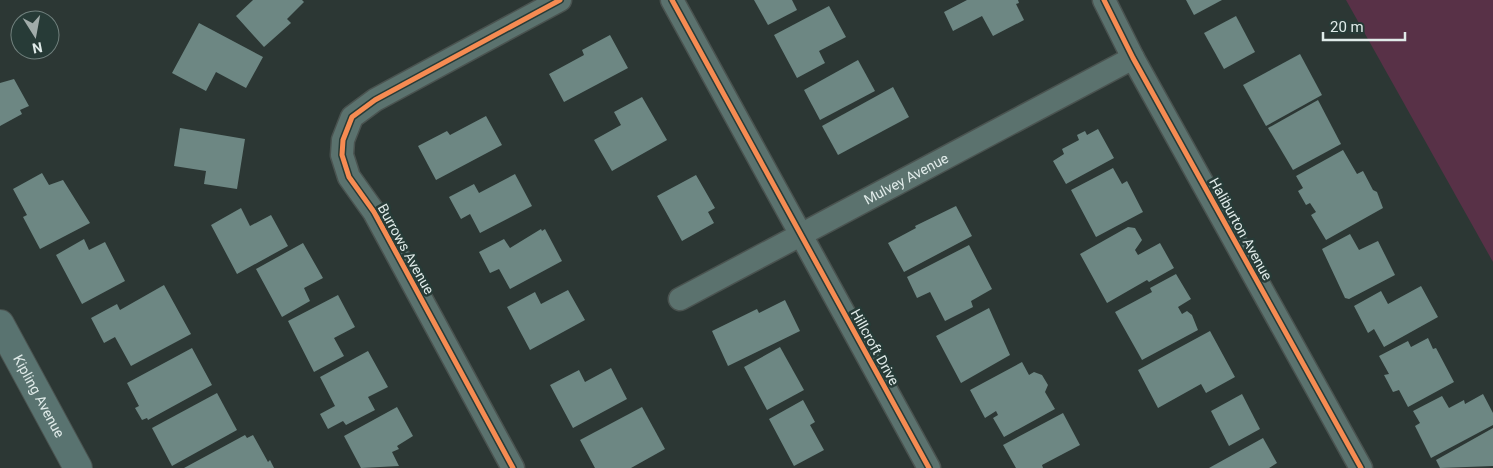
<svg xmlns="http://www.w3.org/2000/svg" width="1493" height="468" font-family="Roboto,sans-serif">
<rect width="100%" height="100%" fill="#2c3734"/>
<!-- green -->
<path fill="#583147" d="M 1346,0 L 1493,0 L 1493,262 Z"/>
<!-- building -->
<g fill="#6d8783">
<path d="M 253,0 L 302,0 L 304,2 L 287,19 L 291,23 L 264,47 L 236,16 Z"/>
<path d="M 754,0 L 792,0 L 797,10 L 768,25 Z"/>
<path d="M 967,0 L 1018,0 L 1019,3 L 1016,4 L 1024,20 L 993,36 L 982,16 L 953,31 L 944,12 Z"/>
<path d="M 1186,0 L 1222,0 L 1194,15 Z"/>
<path d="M 829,6 L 846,37 L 819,51 L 825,63 L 797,78 L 774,35 Z"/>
<path d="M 1236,16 L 1255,52 L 1224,69 L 1204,33 Z"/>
<path d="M 199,23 L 263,57 L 246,88 L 216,72 L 206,91 L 172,73 Z"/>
<path d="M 610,35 L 628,68 L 564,102 L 549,74 L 584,55 L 582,50 Z"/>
<path d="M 1300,54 L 1322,95 L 1266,126 L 1243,85 Z"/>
<path d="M 858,60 L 875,91 L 820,120 L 804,90 Z"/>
<path d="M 14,79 L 29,106 L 20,110 L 22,114 L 0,126 L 0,83 Z"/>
<path d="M 893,87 L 909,117 L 838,155 L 822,126 Z"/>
<path d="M 642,97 L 667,140 L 612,171 L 594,140 L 621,125 L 614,112 Z"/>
<path d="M 1318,100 L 1341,144 L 1293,170 L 1268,128 Z"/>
<path d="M 486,116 L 502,145 L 436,180 L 418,146 L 447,131 L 450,135 Z"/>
<path d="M 180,128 L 245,139 L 237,189 L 204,184 L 206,171 L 174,166 Z"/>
<path d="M 1098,129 L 1114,158 L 1066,184 L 1053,161 L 1064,154 L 1062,149 L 1079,140 L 1077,135 L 1085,131 L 1087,135 Z"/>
<path d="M 1343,150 L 1357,174 L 1363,171 L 1373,190 L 1377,192 L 1383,208 L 1326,240 L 1311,215 L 1316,212 L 1310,203 L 1306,205 L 1298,191 L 1303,188 L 1296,176 Z"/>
<path d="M 1113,168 L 1122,184 L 1127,181 L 1143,212 L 1096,237 L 1071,190 Z"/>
<path d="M 42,173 L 49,185 L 63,180 L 90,223 L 40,249 L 23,217 L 27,215 L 13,189 Z"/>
<path d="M 515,174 L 532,206 L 480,233 L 470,214 L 461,219 L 449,197 L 474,184 L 479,193 Z"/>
<path d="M 696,175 L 715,208 L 708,212 L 714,223 L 682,241 L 657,196 Z"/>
<path d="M 956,206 L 972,236 L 904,272 L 888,243 L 916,228 L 915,226 Z"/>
<path d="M 241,208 L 250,226 L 271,215 L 288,246 L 237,274 L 211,225 Z"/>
<path d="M 1128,227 L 1135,228 L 1142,240 L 1135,250 L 1138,255 L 1160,243 L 1174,268 L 1149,282 L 1147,280 L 1107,303 L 1080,254 Z"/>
<path d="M 541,229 L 542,231 L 545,229 L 562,261 L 510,289 L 499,269 L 490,273 L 479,252 L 504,239 L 510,248 Z"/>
<path d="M 1350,234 L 1359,250 L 1378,241 L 1395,275 L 1349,299 L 1345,298 L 1322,249 Z"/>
<path d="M 84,239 L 89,250 L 105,242 L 125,281 L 82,304 L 56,255 Z"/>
<path d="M 303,243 L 323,278 L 304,288 L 310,301 L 282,317 L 256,269 Z"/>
<path d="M 969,245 L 992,289 L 971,301 L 973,307 L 945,321 L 930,292 L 917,298 L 907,277 Z"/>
<path d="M 1176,274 L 1191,299 L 1178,307 L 1182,314 L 1187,311 L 1192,315 L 1198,330 L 1142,360 L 1115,312 L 1152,292 L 1150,288 Z"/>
<path d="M 164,285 L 191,334 L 131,366 L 115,337 L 104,343 L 91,318 L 117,304 L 120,310 Z"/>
<path d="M 1421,286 L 1438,317 L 1384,347 L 1374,329 L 1368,333 L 1354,306 L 1381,291 L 1388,304 Z"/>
<path d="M 568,290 L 585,320 L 530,350 L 507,307 L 535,292 L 541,304 Z"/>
<path d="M 338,295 L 355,327 L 334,338 L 344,356 L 314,372 L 288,321 Z"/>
<path d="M 785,300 L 800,331 L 728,366 L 712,331 L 757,309 L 759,313 Z"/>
<path d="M 989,308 L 1010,355 L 961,383 L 936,336 Z"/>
<path d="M 1210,331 L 1235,377 L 1206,393 L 1201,384 L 1158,408 L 1138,370 Z"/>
<path d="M 1428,338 L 1433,349 L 1436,348 L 1454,382 L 1408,407 L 1399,390 L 1393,392 L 1384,375 L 1389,374 L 1379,356 L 1408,341 L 1411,347 Z"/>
<path d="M 780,347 L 804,390 L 767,410 L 744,367 Z"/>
<path d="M 192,348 L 212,385 L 148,420 L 147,418 L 142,420 L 135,408 L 139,406 L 127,383 Z"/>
<path d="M 368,351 L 388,387 L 368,397 L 375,410 L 346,425 L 343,421 L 328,429 L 320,414 L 335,406 L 320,377 Z"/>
<path d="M 1022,362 L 1029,375 L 1034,372 L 1042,375 L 1048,385 L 1045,392 L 1055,409 L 1004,437 L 993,418 L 998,415 L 996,411 L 985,418 L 970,390 Z"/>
<path d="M 611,368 L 627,399 L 573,428 L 550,385 L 579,370 L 585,382 Z"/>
<path d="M 217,393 L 237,430 L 172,466 L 152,428 Z"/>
<path d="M 1242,394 L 1260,429 L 1229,446 L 1211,411 Z"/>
<path d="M 1483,394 L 1493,413 L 1493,425 L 1431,458 L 1415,426 L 1420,423 L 1413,411 L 1442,396 L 1449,408 L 1464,400 L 1465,404 Z"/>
<path d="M 803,400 L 815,422 L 810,425 L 824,450 L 794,466 L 769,419 Z"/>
<path d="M 397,407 L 413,436 L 397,446 L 399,449 L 392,452 L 399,466 L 361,468 L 344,436 Z"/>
<path d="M 642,407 L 665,449 L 631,468 L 595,468 L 580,440 Z"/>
<path d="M 1063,413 L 1080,445 L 1042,465 L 1043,468 L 1016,468 L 1003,445 Z"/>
<path d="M 1493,428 L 1493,466 L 1440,468 L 1436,460 Z"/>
<path d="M 245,435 L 247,438 L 253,435 L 268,462 L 270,460 L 274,468 L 184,468 Z"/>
<path d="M 1263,438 L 1277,463 L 1269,468 L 1209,468 Z"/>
</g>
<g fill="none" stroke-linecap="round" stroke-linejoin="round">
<!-- street casing -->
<g stroke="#4a5350" stroke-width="25">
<g id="street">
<path d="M 672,0 L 929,468"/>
<path d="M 1104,0 L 1133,58 L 1361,468"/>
<path id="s1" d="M 680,299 L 1133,58"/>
<path d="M 513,468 L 374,212 L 349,177 L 342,155 L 343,140 L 352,117 L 375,100 L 560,0"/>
</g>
</g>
<!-- secondary casing -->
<g stroke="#4a5350" stroke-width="30">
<g id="secondary">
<path id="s2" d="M 0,324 L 78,468"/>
</g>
</g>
<!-- street -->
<use href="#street" stroke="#5b726e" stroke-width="22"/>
<!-- secondary -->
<use href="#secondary" stroke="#597370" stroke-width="28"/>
<!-- cycleway casing -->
<g stroke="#273b37" stroke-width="8">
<g id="cycleway">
<path d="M 672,0 L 929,468"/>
<path d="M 1104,0 L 1133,58 L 1361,468"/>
<path d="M 513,468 L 374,212 L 349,177 L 342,155 L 343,140 L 352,117 L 375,100 L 560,0"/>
</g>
</g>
<!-- cycleway -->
<use href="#cycleway" stroke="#f68b52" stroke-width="5"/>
</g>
<g text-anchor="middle" stroke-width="5" stroke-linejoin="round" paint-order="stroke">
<!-- street labels -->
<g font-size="14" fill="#e0ebe9" stroke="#273b37">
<text dy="5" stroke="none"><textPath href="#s1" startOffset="256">Mulvey Avenue</textPath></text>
<text transform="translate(1241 229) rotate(61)" y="5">Haliburton Avenue</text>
<text transform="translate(406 249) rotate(61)" y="5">Burrows Avenue</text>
<text transform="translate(875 347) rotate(61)" y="5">Hillcroft Drive</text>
<text dy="5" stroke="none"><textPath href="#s2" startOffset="82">Kipling Avenue</textPath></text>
</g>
</g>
<!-- north arrow -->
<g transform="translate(35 35) rotate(169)"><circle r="24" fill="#273b37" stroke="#71817e"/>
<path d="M0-4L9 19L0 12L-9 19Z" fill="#a1acaa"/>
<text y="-8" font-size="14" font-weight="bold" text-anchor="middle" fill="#e0ebe9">N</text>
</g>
<!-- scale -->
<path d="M1323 32v8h82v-8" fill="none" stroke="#e0ebe9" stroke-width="2.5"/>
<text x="1330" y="32" font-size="15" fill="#e0ebe9" stroke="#273b37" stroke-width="4" paint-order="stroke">20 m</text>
</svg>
